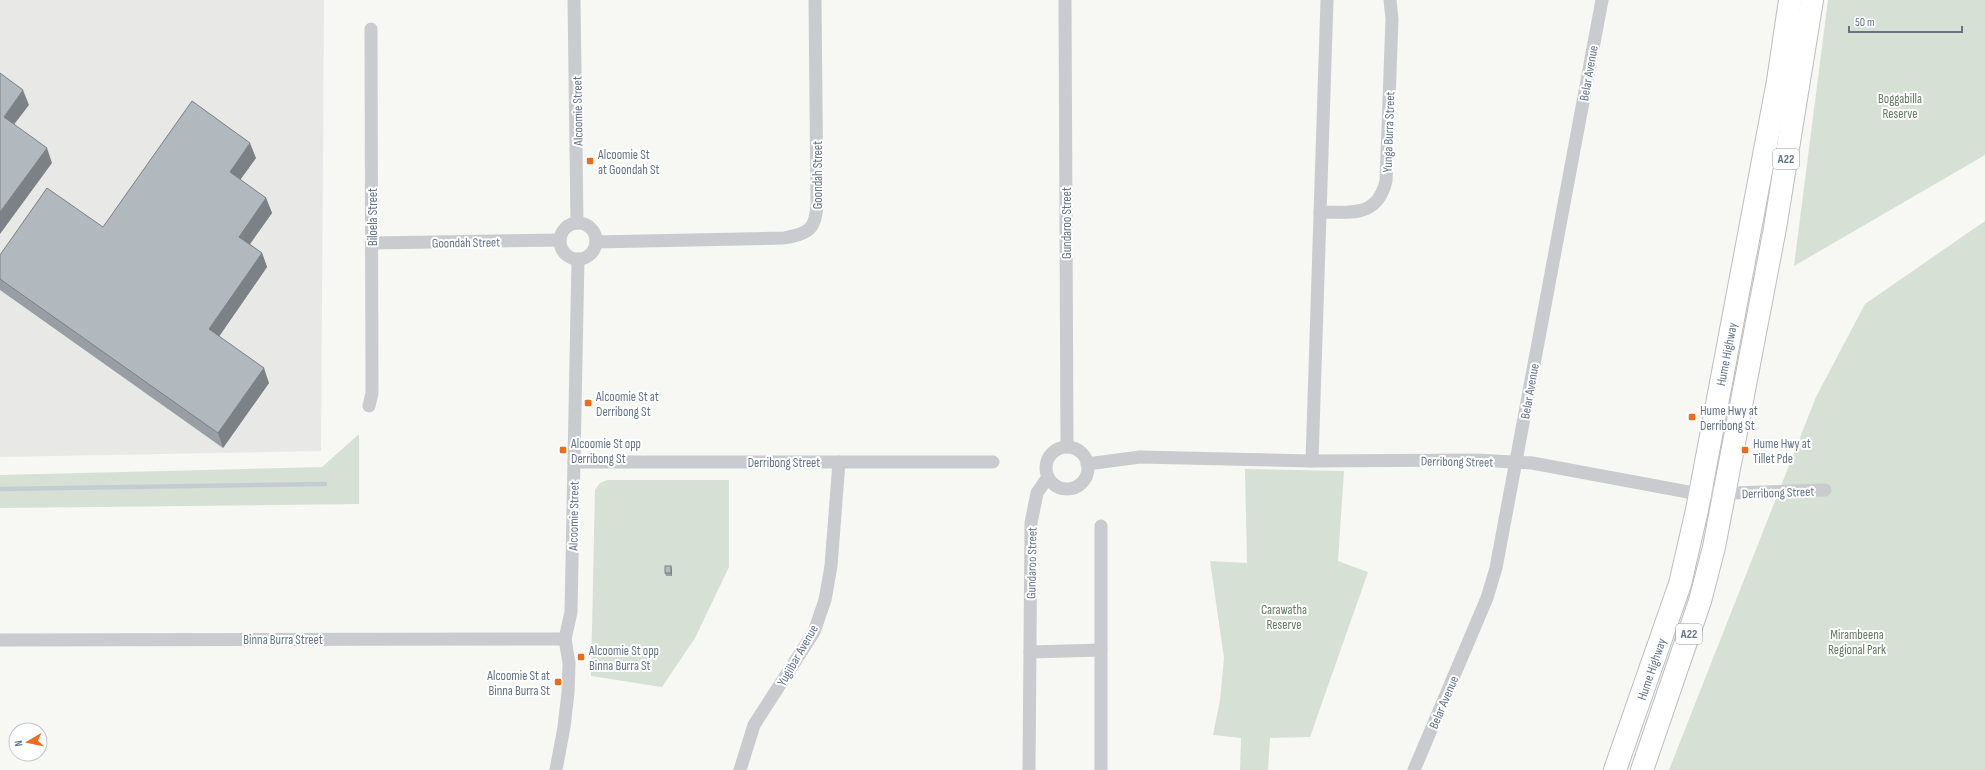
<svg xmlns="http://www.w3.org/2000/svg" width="1985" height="770" font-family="'Sofia Sans Condensed',sans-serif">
<rect width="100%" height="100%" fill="#f7f7f4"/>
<!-- built -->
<path fill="#e8e8e7" d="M 0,0 L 324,0 L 321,451 L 0,457 Z"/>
<!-- green -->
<g fill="#d7e0d4">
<path d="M 1828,0 L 1985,0 L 1985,155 L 1794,266 Z"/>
<path d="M 1985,221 L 1985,770 L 1669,770 L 1816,397 L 1865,304 Z"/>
<path d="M 359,434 L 359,504 L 0,508 L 0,475 L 322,467 Z"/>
<path d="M 1245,469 L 1344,471 L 1338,561 L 1368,572 L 1310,737 L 1270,738 L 1268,770 L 1240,770 L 1241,738 L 1213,735 L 1220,700 L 1224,658 L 1210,561 L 1247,563 Z"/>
<path d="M 607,480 L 729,480 L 729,567 L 695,638 L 662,687 L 591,676 L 595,490 L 600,483 Z"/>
</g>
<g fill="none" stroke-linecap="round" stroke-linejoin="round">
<!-- stream -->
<path stroke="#c2cdd2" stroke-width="4.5" d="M 0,489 L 325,484"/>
<!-- highway casing -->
<g stroke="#bbbdc0" stroke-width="24">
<g id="highway">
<path d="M 1615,770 L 1680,584 L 1697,510 L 1778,81 L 1790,0"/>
<path d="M 1642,770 L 1700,601 L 1714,547 L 1775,228 L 1812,0"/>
</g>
</g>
<!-- street -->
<g stroke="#c9cbcf" stroke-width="13">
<path d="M 574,0 L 577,223"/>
<path d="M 1065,0 L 1067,447"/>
<path d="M 1320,212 C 1351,212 1377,218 1386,181 L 1392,19 L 1390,0"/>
<circle cx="578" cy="241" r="18"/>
<path d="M 596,242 L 784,238 C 809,233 816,230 817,203 L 815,0"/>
<path d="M 372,243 L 560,240"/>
<path d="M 369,406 L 372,393 L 371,29"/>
<circle cx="1067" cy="468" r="21"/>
<path d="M 1312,461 L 1327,0"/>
<path d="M 574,462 L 993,462"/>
<path d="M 1087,464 L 1140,457 L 1312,461 L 1477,460 L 1532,463 L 1699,494 L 1825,490"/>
<path d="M 1101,526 L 1101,770"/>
<path d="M 0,640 L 565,639"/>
<path d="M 1030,652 L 1101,650"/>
<path d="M 556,770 L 564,727 L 568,693 L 569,663 L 565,639 L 571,612 L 578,259"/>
<path d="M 740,770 L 754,725 L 814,632 L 825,600 L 831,566 L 839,462"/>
<path d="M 1029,770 L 1031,523 L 1037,493 L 1048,477"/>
<path d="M 1414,770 L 1487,598 L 1496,568 L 1602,0"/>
</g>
<!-- highway -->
<use href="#highway" stroke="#fff" stroke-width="22"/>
</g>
<!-- wall -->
<g fill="#989ea3">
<path d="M 256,158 L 240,180 L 266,198 L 272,213 L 250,244 L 262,253 L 267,267 L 219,336 L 269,383 L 223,448 L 0,290 L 0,255 L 103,227 Z"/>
<path d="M 671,566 L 672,570 L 672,576 L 666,576 L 665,573 Z"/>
</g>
<!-- shaded-wall -->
<g fill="#7c8185">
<path d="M 23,90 L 29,105 L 9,131 L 4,117 Z"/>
<path d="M 250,143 L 256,158 L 235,187 L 230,172 Z"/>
<path d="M 47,148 L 52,163 L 0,234 L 0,212 Z"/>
<path d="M 266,198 L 272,213 L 245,251 L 239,237 Z"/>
<path d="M 262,253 L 267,267 L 214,344 L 209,329 Z"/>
<path d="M 264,368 L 269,383 L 223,448 L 218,433 Z"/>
<path d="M 671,566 L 672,570 L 672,576 L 671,573 Z"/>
</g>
<!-- building -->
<g fill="#b1b8be" stroke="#7c8185">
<path d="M 0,73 L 23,90 L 4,117 L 47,148 L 0,212 Z"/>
<path d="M 192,101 L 250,143 L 230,172 L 266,198 L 239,237 L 262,253 L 209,329 L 264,368 L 218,433 L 0,279 L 0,255 L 47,188 L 103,227 Z"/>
<rect x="665" y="566" width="6" height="7"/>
</g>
<!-- markers -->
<g fill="#f16a1a" stroke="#fff" stroke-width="1.5">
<rect x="586" y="157" width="8" height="8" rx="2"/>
<rect x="584" y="399" width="8" height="8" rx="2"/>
<rect x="1688" y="413" width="8" height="8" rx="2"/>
<rect x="559" y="446" width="8" height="8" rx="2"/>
<rect x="1741" y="446" width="8" height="8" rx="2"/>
<rect x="577" y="653" width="8" height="8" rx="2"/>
<rect x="554" y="678" width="8" height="8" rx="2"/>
</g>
<g text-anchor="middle" stroke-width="4" stroke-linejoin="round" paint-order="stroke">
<!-- shield labels -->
<g fill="#fff" stroke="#929cab" stroke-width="1">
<rect x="1773" y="149" width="26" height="20" rx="3"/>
<rect x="1676" y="624" width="26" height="20" rx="3"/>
</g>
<g font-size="12" font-weight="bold" fill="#647287">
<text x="1786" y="163">A22</text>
<text x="1689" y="638">A22</text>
</g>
<!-- street labels -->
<g font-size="13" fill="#647287" stroke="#fff">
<text transform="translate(1588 73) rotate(-80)" y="5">Belar Avenue</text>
<text transform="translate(577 111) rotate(-91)" y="5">Alcoomie Street</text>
<text transform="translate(1388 132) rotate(-88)" y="5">Yunga Burra Street</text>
<text transform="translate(817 175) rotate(-90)" y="5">Goondah Street</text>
<text transform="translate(372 217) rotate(-90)" y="5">Biloela Street</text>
<text transform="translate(1066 223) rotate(-90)" y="5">Gundaroo Street</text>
<text transform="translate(466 242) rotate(-1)" y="5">Goondah Street</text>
<text transform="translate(1726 354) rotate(-79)" y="5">Hume Highway</text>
<text transform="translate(1529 391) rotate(-80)" y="5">Belar Avenue</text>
<text transform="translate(1457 461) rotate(1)" y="5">Derribong Street</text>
<text x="784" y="467">Derribong Street</text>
<text transform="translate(1778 492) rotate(-2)" y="5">Derribong Street</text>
<text transform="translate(573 516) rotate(-89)" y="5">Alcoomie Street</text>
<text transform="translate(1031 563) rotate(-89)" y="5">Gundaroo Street</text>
<text x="283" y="644">Binna Burra Street</text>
<text transform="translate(797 655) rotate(-60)" y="5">Yugilbar Avenue</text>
<text transform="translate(1651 669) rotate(-71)" y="5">Hume Highway</text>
<text transform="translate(1443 702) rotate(-67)" y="5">Belar Avenue</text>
</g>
<!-- park labels -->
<g font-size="13" fill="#61795f" stroke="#fff">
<text x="1900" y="103">Boggabilla<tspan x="1900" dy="15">Reserve</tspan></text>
<text x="1284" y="614">Carawatha<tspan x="1284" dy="15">Reserve</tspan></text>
<text x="1857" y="639">Mirambeena<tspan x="1857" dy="15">Regional Park</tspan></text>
</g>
<!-- poi labels -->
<g font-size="13" fill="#647287" stroke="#fff" text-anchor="start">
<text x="598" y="159">Alcoomie St<tspan x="598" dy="15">at Goondah St</tspan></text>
<text x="596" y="401">Alcoomie St at<tspan x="596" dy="15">Derribong St</tspan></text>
<text x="1700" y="415">Hume Hwy at<tspan x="1700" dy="15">Derribong St</tspan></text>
<text x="571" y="448">Alcoomie St opp<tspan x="571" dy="15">Derribong St</tspan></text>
<text x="1753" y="448">Hume Hwy at<tspan x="1753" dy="15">Tillet Pde</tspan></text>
<text x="589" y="655">Alcoomie St opp<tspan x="589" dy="15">Binna Burra St</tspan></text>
<text x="550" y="680" text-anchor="end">Alcoomie St at<tspan x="550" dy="15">Binna Burra St</tspan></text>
</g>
</g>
<!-- north arrow -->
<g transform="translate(28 742) rotate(261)"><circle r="19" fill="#ffffff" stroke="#c1c7cf"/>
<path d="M0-3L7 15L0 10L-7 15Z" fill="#f16a1a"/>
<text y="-6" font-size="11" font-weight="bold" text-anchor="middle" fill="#647287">N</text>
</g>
<!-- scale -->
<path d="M1849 26v6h113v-6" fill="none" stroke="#647287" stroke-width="2"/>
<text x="1855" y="26" font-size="12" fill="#647287" stroke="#ffffff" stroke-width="3" paint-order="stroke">50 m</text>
</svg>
